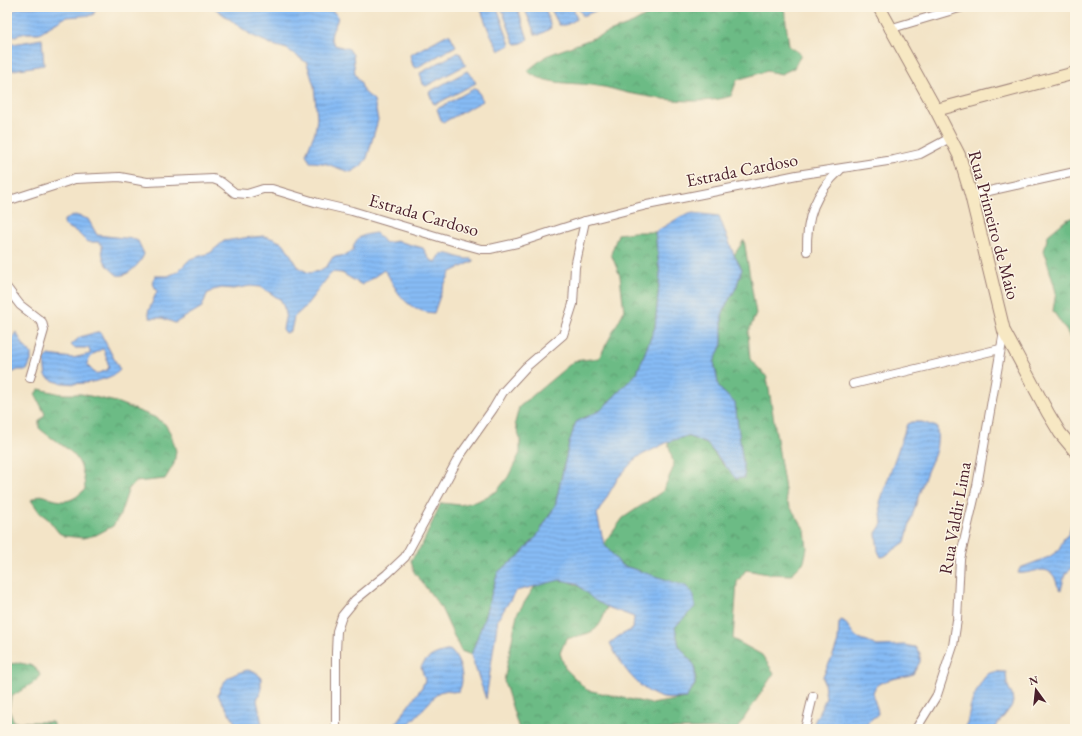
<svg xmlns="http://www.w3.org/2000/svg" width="1082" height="736" font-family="'EB Garamond',serif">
<defs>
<pattern id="forest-crowns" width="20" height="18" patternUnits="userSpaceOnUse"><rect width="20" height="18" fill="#6cbb85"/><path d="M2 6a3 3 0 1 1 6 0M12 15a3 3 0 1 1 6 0" fill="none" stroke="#5b976d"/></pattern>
<pattern id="water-rules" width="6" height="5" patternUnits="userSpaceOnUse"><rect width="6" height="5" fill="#86bbf5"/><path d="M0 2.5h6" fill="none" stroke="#75a0d2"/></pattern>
</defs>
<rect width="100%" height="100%" fill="#fcf5e5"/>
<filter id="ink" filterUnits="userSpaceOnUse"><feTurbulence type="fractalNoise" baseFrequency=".025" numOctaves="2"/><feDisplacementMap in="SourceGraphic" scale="8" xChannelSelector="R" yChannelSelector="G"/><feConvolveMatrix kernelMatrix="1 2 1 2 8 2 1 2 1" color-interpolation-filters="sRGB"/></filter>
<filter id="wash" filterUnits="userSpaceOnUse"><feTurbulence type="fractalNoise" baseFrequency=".012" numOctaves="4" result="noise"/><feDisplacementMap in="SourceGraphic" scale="16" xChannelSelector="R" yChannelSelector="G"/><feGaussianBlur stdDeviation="0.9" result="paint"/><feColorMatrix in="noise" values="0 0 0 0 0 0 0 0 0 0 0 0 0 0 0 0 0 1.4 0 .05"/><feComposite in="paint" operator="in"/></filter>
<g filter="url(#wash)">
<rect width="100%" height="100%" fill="#f3e4c7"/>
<!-- forest -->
<g fill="url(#forest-crowns)" stroke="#5b6d58">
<path d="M 662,7 L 784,7 L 789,46 L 801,54 L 794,68 L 781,74 L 767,71 L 737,80 L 731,96 C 700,106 660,99 628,93 C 618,91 608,87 598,86 C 575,82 546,86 527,71 L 546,56 L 633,23 Z"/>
<path d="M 1075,217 L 1075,333 L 1071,338 L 1053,311 L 1056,292 L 1044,251 L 1048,235 L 1066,220 Z"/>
<path d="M 634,232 L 655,232 L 660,275 L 655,327 L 637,373 L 601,410 L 576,422 L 569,443 L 555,506 L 537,536 L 519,556 L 498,572 L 483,622 L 471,655 L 461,651 L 440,606 L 414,572 L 411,560 L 422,545 L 441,503 L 460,505 L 478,501 L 497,491 L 508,477 L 520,453 L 520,439 L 515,423 L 519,407 L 574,361 L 599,358 L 624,311 L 620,276 L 611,254 L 618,234 Z"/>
<path d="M 744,240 L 756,314 L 748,333 L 750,359 L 767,377 L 787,502 L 805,530 L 807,548 L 804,562 L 791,575 L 768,574 L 746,570 L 737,582 L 733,639 L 762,655 L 774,673 L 737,729 L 519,729 L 504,681 L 517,614 L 535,586 C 543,584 552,581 559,580 C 577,579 592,599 607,607 C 598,635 592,632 566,639 L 560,653 L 565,668 L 587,690 L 652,704 L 686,698 L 695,685 L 695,666 L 679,646 L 675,627 L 695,607 L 643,572 L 621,565 L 604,544 L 623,518 L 663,491 L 674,466 L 668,442 L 687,436 L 707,444 L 724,466 L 738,427 L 735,403 L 719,388 L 714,362 L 722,344 L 722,316 L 726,305 L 736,288 L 742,269 L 734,255 Z"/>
<path d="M 39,389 L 61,394 L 81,394 L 116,402 L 154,417 L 165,424 L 171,434 L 176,451 L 174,464 L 165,479 L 136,482 L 129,488 L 120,515 L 113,526 L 96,535 L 83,538 L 65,536 L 59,533 L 48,519 L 40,513 L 31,500 L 41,495 C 60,502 69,506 85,489 C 83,449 65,451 39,428 L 39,421 L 45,414 L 35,394 Z"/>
<path d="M 20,663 C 29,665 36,665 40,675 L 36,681 L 11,697 L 9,710 L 14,722 L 52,722 L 55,729 L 7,729 L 7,664 Z"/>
</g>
<!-- water -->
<g fill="url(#water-rules)" stroke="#686d90" fill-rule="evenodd">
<path d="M 20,7 L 97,7 L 93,15 L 66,17 L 39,33 L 26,33 L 7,38 L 7,14 Z"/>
<path d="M 213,7 L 328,7 L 338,16 C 337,25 331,30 331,39 L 335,45 L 349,49 L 353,55 L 355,74 L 361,83 L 363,91 L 374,100 L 378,120 L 367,158 L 361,166 L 351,172 C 333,168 330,162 310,162 L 306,154 L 315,132 L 317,118 L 314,86 L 307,63 L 287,49 L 273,45 L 251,35 Z"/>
<path d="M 480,7 L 497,7 L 510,45 L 499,51 L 488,29 Z"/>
<path d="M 501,7 L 517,7 L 528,39 C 525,42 521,44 516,44 L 514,42 Z"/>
<path d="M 524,7 L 545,7 L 551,28 L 539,35 L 535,34 Z"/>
<path d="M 550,7 L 573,7 L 577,19 L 566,25 L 559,25 Z"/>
<path d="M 578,7 L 600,7 L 600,9 L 583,16 Z"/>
<path d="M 448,34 L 450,35 L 456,46 L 416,68 L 413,66 L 410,55 Z"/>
<path d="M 42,39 L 44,65 L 7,71 L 7,45 Z"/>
<path d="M 457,53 L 460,53 L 466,65 L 426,86 L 423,84 L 420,73 Z"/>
<path d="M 467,71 L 469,72 L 476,83 L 436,104 L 433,103 L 429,92 Z"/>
<path d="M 475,88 L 477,89 L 483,101 L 444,122 L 441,120 L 437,109 Z"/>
<path d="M 693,213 L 719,216 L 734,255 L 742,269 L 736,288 L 726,305 L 722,316 L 722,344 L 714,362 L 719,388 L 735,403 L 745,478 L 736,479 L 707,444 L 687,436 L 668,442 L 636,458 L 618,478 L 597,514 L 604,544 L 621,565 L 686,586 L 694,595 L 695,607 L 675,627 L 679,646 L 695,666 L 695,684 L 686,698 C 678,698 667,700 660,697 C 637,689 620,664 610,643 L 619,636 L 633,629 L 634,617 L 607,607 L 594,600 L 576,583 L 560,580 L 516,591 L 498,619 L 486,699 L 471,655 L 483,622 L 498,572 L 519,556 L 537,536 L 555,506 L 569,443 L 576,422 L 601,410 L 637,373 L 655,327 L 660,275 L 655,232 L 682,216 Z"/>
<path d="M 75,215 L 88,219 L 97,235 L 133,239 L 138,241 L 144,254 C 141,263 127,278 117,275 C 106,265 102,261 102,246 L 99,242 L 87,242 L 77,232 L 64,225 L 64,220 Z"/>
<path d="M 376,233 L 385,243 L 397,241 L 423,248 L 430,260 L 436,262 L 441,254 C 452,252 459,260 471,259 L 474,261 L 451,272 L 443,287 L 434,313 C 415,312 403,302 394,286 C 390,280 389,275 384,270 L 362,285 L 342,273 L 332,272 L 304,308 L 294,317 L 291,331 L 286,333 L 283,329 L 286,313 L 281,300 L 261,287 L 250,286 L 233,289 L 222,288 L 213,290 L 207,294 L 202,307 L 175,323 L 162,318 L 150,318 L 148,312 L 157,291 L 152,282 L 155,276 L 168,276 L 177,272 L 190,259 L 210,253 L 224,241 L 244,238 L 264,236 L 274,239 L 284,244 L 299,268 L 309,273 L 319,271 L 327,266 L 333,257 L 347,255 L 353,250 C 355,236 363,235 376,233 Z"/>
<path d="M 16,332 L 24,346 L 31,353 L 31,361 L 27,370 L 18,370 L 7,375 L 7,347 Z"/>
<path d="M 97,332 L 100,332 L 120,370 C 109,383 59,390 46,376 L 44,361 L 48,355 L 73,358 L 90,354 L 90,351 L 88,348 L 74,348 L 71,345 L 80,337 ZM 102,349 L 104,350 L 109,367 L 107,370 L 96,374 L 87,365 C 88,357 95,353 102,349 Z"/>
<path d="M 912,422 L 922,422 L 937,427 C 939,455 932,456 924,480 C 917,500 910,521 905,542 L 885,556 L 881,557 L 878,551 L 876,533 L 882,524 L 880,502 L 907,424 Z"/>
<path d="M 1075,522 L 1075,566 L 1065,574 L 1061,590 C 1056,586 1057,580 1053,575 C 1044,564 1029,575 1018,573 L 1020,568 L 1049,557 L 1059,550 L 1064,538 L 1069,534 L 1071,525 Z"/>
<path d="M 841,620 L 844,621 L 856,637 L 877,646 L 904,645 L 915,647 L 920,653 L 920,662 L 913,674 C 904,678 872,679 873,695 C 874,702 878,707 878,714 L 868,722 L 866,729 L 811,729 L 826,698 L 823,676 L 834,653 L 838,641 L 839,623 Z"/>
<path d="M 450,650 C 460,659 466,679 459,691 L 452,692 L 448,690 L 439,692 L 410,723 L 392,728 L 422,687 L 425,680 L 421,667 C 428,655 438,653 450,650 Z"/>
<path d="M 247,670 L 254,671 L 261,677 L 261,690 L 257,700 L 263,729 L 239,729 L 218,695 C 223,678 231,675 247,670 Z"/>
<path d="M 1006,672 L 1007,684 L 1012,695 L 1013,702 L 1011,707 L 994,729 L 963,729 C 969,722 968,717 970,708 C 972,700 982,676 990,673 C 995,671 1001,672 1006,672 Z"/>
</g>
</g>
<g filter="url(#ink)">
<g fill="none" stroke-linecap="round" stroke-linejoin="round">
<!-- street casing -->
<g stroke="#9e8279" stroke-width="10">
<g id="street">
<path d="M 889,29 L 963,7"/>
<path d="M 971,195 L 1075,172"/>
<path d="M 7,201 L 75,179 L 120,177 L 147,182 L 213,179 L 221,182 L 235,193 L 247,194 L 263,189 L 272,189 L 318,203 L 352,211 L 459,243 L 481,249 L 490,249 L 517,243 L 585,221 L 647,205 L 797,175 L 894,160 L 920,154 L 950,138"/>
<path d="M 807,251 C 806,217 815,193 840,170"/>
<path d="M 7,288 L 20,305 L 42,322 L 44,330 L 30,378"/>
<path d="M 853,384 L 1000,349"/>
<path d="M 336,729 L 336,652 L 337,631 L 342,616 L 355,600 L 387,574 L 405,557 L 459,457 L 493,409 L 503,392 L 526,367 L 563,335 L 573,304 L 575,267 L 585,221"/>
<path d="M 805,729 L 813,696"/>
<path d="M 916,729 L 937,695 L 953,646 L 957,620 L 960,559 L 977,486 L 1004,331"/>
</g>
</g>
<!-- secondary casing -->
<g stroke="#9e8279" stroke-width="14">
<g id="secondary">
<path d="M 879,7 L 936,110 L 959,155 L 971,195 L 1004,331 L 1048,413 L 1060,433 L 1075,451"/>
<path d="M 936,110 L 1075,73"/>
</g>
</g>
<!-- street -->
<use href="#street" stroke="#fff" stroke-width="8"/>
<!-- secondary -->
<use href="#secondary" stroke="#f7e8c3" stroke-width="12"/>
</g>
</g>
<g text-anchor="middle" stroke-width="3" stroke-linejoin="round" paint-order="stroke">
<!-- street labels -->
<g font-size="18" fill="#4a1f2b" stroke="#fcf5e5">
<text transform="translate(742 170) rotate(-11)" y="6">Estrada Cardoso</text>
<text transform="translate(424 215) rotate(16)" y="6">Estrada Cardoso</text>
<text transform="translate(994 225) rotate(75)" y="6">Rua Primeiro de Maio</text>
<text transform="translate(955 518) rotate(-80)" y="6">Rua Valdir Lima</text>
</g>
</g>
<!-- margin -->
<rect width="1082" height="736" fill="none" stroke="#fcf5e5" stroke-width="24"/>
<!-- north arrow -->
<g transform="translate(1036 690) rotate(345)" stroke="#fcf5e5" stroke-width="3" paint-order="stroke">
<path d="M0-3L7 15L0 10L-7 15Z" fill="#4a1f2b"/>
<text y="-6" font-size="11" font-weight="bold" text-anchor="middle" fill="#4a1f2b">N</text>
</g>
</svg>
